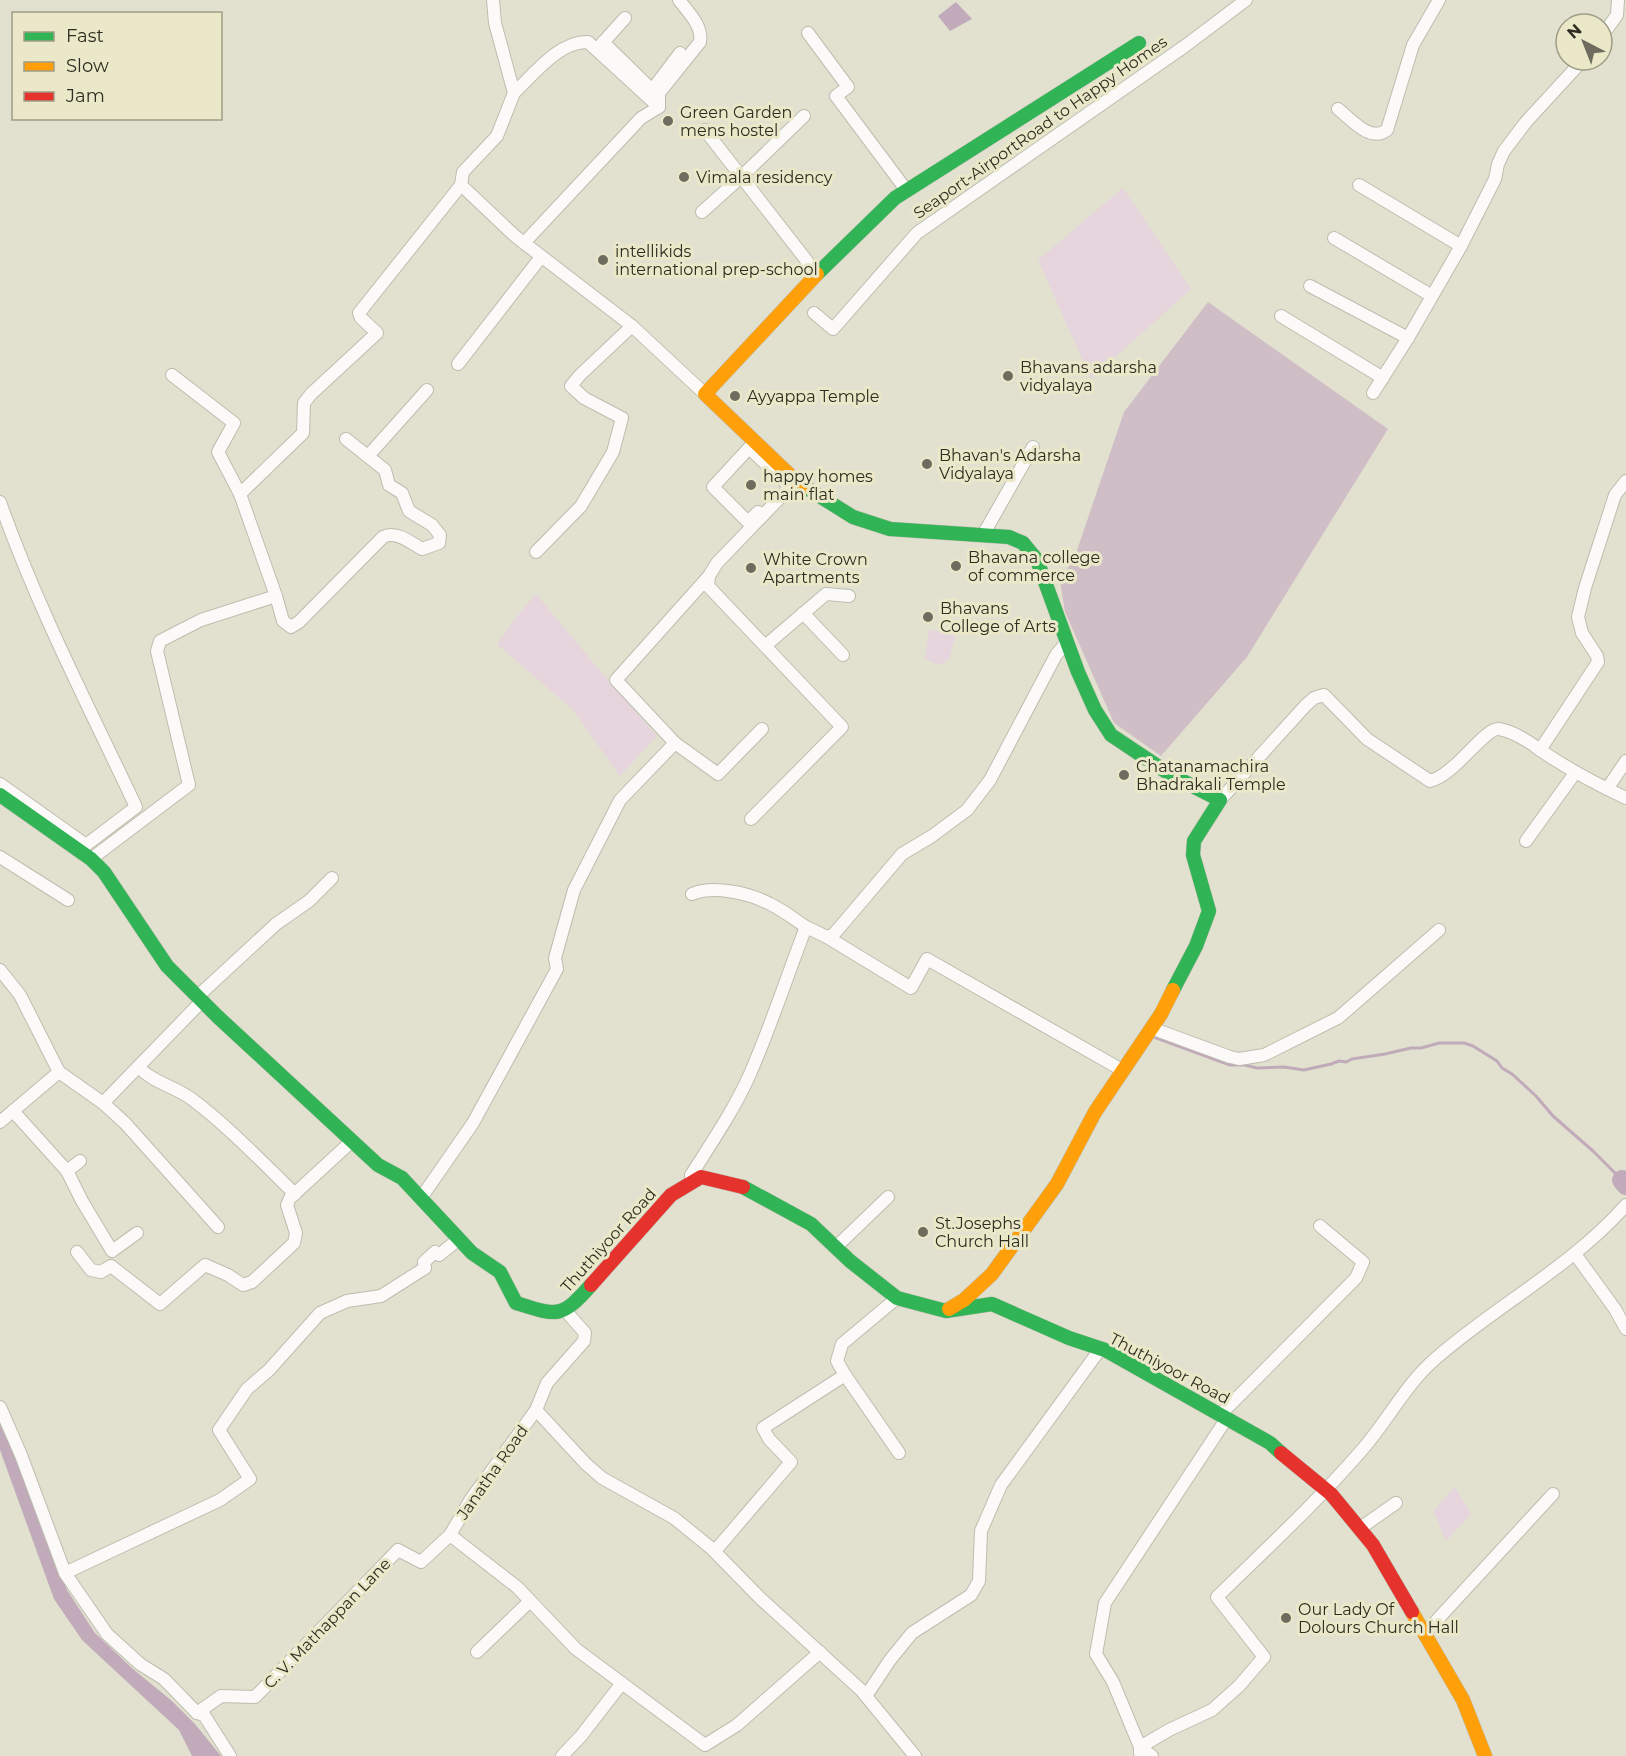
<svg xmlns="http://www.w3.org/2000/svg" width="1626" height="1756" font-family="Montserrat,sans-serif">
<rect width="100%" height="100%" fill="#e2e1d0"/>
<!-- green -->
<g fill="#e6d5dd">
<path d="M 1123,188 L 1191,289 L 1091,379 L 1038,260 Z"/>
<path d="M 536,594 L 601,672 L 657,736 L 620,776 L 573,710 L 497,644 L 517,616 Z"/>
<path d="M 929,630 L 956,633 L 949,660 L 938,665 L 925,659 Z"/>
<path d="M 1455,1487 L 1471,1514 L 1446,1541 L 1433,1511 Z"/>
</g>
<!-- forest -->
<path fill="#d0bec7" d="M 1208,302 L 1388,429 L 1247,657 L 1161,756 L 1114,723 L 1065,612 L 1060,581 L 1075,556 L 1124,412 Z"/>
<!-- water -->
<g fill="#c1aaba">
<path d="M 956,2 L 972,19 L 950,31 L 938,16 Z"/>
<path d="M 0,1418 L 7,1431 L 67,1590 L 95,1633 L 133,1669 L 172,1701 L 195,1724 L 221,1756 L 192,1756 L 179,1730 L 82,1640 L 54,1599 L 0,1450 Z"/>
</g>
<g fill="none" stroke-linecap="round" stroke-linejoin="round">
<!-- stream -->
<path stroke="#c1aaba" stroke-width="3" d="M 1151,1036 L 1230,1065 L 1245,1065 L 1257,1068 L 1284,1067 L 1304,1070 L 1331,1064 L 1339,1061 L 1346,1062 L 1352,1059 L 1385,1054 L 1411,1048 L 1421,1048 L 1439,1043 L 1464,1043 L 1473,1046 L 1497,1061 L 1502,1068 L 1512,1074 L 1536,1096 L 1553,1116 L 1593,1151 L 1622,1180"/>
<!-- river -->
<path stroke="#c1aaba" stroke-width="20" d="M 1622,1180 L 1626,1185"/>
<!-- street casing -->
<g stroke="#bdbdaf" stroke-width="14">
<g id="street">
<path d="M 493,0 L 495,23 L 514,93 L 497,136 L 463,172 L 461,185 L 515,236 L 632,326 L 705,394"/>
<path d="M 808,33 L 848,87 L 836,96 L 907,191"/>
<path d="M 1602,36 L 1617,15 L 1618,0"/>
<path d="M 603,42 L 650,88 L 655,86 L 680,53"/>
<path d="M 599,47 L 625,18"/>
<path d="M 514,93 C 534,74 559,41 588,42 L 659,107"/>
<path d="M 1338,109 C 1351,119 1370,143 1387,130 L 1413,45 L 1439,0"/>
<path d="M 705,130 L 817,274"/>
<path d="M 1359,185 L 1461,246"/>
<path d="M 702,212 L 741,177 L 804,116"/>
<path d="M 1334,238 L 1432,296"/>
<path d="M 524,243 L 641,118 L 659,107 L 659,93 L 700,42 C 703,26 688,12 679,0"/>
<path d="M 1310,286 L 1408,338"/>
<path d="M 814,313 L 833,329 L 917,233 L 1185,46 L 1246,0"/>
<path d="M 1281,316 L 1383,378"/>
<path d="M 458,364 L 541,257"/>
<path d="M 172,375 L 234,423 L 218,452 L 240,494"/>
<path d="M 1373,393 L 1408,338 L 1461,246 L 1495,179 L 1498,164 L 1504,151 L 1526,122 L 1583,60"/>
<path d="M 368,456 L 427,390"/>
<path d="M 758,512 L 748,522 L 713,487 L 749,448 L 785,482"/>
<path d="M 983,535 L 1033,447"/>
<path d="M 536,552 L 581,506 L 613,452 L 622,418 L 584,398 L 571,386 L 580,375 L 632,326"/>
<path d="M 276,596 L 283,621 L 291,627 L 299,622 L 383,537 C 396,530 411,543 422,549 L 439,543 L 440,535 L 432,525 L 409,511 L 402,493 L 389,485 L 385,470 L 346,439"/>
<path d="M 803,613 L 843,655"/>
<path d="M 765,646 L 826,594 L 849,596"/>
<path d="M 675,743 L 718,774 L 762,729"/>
<path d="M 1540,750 C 1568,769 1596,784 1626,798"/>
<path d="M 0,784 L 86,845 L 136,807 C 89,707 37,607 0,502"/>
<path d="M 1607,789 L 1626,761"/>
<path d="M 1220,800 L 1306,705 L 1314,698 L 1324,695 L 1367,739 L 1430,781 C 1455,775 1485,727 1499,729 C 1512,731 1530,742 1540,750 L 1598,662 L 1597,656 L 1582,633 L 1578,617 L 1585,588 L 1615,495 L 1626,481"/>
<path d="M 751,819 L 842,727 L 708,586 L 709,576 L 717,563 L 796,481"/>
<path d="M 1526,841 L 1575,773"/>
<path d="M 0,857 L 68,900"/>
<path d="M 91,859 L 189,785 L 157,651 L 160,641 L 201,620 L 276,596 L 240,494 L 303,433 L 304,403 L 311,394 L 377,333 L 361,318 L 359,313 L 461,185"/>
<path d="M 692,894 C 714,885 749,893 770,904 C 783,910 794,919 806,927"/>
<path d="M 827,937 L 911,988 L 927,959 L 1122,1070"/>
<path d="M 0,970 L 20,995 L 59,1072 L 13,1111 L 67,1171 L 80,1161"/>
<path d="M 198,996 L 276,924 L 309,901 L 332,878"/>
<path d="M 1151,1028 L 1230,1057 L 1239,1059 L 1264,1055 L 1338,1018 L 1439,930"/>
<path d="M 138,1067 C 157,1085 175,1086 193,1100 C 230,1128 262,1162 295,1194"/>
<path d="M 59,1072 L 103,1103 L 125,1123 L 218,1227"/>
<path d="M 103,1103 L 202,1001"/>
<path d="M 0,1122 L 13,1111"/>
<path d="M 67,1171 L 82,1201 L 112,1251 L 137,1233"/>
<path d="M 692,1182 L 691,1175 C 712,1142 734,1110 750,1074 C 771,1026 787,976 806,927 L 827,937 L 834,934 L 902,854 L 932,836 L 967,810 L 990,780 L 1056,655 L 1067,642"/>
<path d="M 421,1198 L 473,1123 L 557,969 L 555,958 L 574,890 L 620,800 L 675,743 L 616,680 L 709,576"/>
<path d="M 836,1247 L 888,1197"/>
<path d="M 77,1252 L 91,1270 L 101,1272 L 111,1266 L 160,1304 L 205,1265 L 228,1275 L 243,1285 L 252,1282 L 294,1243 L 296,1233 L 287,1205 L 290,1198 L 352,1141"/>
<path d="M 1575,1254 L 1615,1309 L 1626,1329"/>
<path d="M 564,1309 L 585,1333 L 584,1341 L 547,1383 L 536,1410 L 586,1464 L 602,1478 L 674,1518 L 711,1548 L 761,1599 L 861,1690 L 915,1756"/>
<path d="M 845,1375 L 899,1453"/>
<path d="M 0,1407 L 21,1455 L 65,1573 L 107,1634 L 140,1664 L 164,1679 L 197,1713 L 204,1715 L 230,1756"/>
<path d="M 1221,1414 L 1356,1278 L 1363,1262 L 1320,1226"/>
<path d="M 1359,1529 L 1396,1503"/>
<path d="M 450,1535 L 517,1587 L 576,1649 L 705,1745 L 737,1725 L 820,1652"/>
<path d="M 715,1551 L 791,1462 L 769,1439 L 763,1428 L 845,1375 L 837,1361 L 842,1344 L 897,1298"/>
<path d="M 65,1573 L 220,1500 L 250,1479 L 219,1430 L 247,1389 L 269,1370 L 320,1313 L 347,1301 L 381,1296 L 425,1268 L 424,1262 L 435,1252 L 439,1255 L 459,1239"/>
<path d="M 1425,1633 L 1553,1494"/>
<path d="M 477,1652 L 529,1602"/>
<path d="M 866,1696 L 890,1660 L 912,1633 L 971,1595 L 979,1581 L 981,1531 L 1001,1485 L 1101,1348"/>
<path d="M 197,1713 L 221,1696 L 255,1697 L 398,1550 L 421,1562 L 450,1535 L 471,1499 L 536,1410"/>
<path d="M 1140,1753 L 1140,1747 L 1113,1682 L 1096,1654 L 1105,1603 L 1227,1418"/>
<path d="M 562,1756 L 581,1736 L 622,1683"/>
<path d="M 1152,1756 L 1140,1747 L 1169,1730 L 1212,1710 L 1239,1686 L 1264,1657 L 1217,1597 C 1266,1549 1316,1503 1361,1451 C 1387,1422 1405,1385 1435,1359 C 1497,1305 1571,1267 1626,1205"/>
</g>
</g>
<!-- fast casing -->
<g stroke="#bdbdaf" stroke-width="15">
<g id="fast">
<path d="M 817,274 L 895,198 L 1139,43"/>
<path d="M 805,487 L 853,517 L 890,529 L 1009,537 L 1023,543 L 1037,560 L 1078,672 L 1095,710 L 1111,735 L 1171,775 L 1220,800 L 1194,841 L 1193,855 L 1209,911 L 1196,946 L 1173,990"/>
<path d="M 0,795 L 91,859 L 104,872 L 167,966 L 218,1017 L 378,1165 L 402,1178 L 472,1253 L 500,1272 L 516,1303 C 557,1316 561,1319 591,1285"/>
<path d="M 743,1187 L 811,1224 L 850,1261 L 897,1298 L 946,1311 L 992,1304 L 1069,1338 L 1105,1350 L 1270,1443 L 1281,1453"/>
</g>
</g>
<!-- slow casing -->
<g stroke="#bdbdaf" stroke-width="15">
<g id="slow">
<path d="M 805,487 L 796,481 L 705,394 L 817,274"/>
<path d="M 949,1309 L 964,1300 L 992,1274 L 1057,1184 L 1095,1112 L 1161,1014 L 1173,990"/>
<path d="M 1412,1612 L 1463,1700 L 1485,1756"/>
</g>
</g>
<!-- jam casing -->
<g stroke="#bdbdaf" stroke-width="15">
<g id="jam">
<path d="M 591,1285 L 671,1195 L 701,1177 L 743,1187"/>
<path d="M 1281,1453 L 1331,1494 L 1373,1545 L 1412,1612"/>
</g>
</g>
<!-- street -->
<use href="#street" stroke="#fbfaf8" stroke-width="12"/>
<!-- fast -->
<use href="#fast" stroke="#30b455" stroke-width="14"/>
<!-- slow -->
<use href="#slow" stroke="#ff9f0a" stroke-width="14"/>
<!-- jam -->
<use href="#jam" stroke="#e5322d" stroke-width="14"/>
</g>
<!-- markers -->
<g fill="#6d6c5e" stroke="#eae8c8" stroke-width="2">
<circle cx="668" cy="121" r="6"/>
<circle cx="684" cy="177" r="6"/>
<circle cx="603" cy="260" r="6"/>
<circle cx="1008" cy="376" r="6"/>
<circle cx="735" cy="396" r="6"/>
<circle cx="927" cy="464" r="6"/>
<circle cx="751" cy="485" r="6"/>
<circle cx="956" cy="566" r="6"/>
<circle cx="751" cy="568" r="6"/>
<circle cx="928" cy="617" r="6"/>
<circle cx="1124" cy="775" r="6"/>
<circle cx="923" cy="1232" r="6"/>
<circle cx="1286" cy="1618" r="6"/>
</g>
<g text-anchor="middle" stroke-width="6" stroke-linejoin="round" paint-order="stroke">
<!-- poi labels -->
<g font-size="16" fill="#2e2d21" stroke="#eae8c8" text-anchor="start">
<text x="680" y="118">Green Garden<tspan x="680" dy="18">mens hostel</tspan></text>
<text x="696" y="183">Vimala residency</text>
<text x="615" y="257">intellikids<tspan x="615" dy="18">international prep-school</tspan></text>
<text x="1020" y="373">Bhavans adarsha<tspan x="1020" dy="18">vidyalaya</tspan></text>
<text x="747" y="402">Ayyappa Temple</text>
<text x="939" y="461">Bhavan's Adarsha<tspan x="939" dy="18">Vidyalaya</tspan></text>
<text x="763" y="482">happy homes<tspan x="763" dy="18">main flat</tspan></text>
<text x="968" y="563">Bhavana college<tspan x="968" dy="18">of commerce</tspan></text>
<text x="763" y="565">White Crown<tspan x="763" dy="18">Apartments</tspan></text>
<text x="940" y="614">Bhavans<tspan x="940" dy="18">College of Arts</tspan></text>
<text x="1136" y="772">Chatanamachira<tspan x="1136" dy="18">Bhadrakali Temple</tspan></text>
<text x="935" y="1229">St.Josephs<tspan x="935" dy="18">Church Hall</tspan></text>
<text x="1298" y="1615">Our Lady Of<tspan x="1298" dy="18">Dolours Church Hall</tspan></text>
</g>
<!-- street labels -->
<g font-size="16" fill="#2e2d21" stroke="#eae8c8">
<text transform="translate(1040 127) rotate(-35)" y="6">Seaport-AirportRoad to Happy Homes</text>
<text transform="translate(608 1240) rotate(-48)" y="6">Thuthiyoor Road</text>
<text transform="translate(1170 1368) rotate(28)" y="6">Thuthiyoor Road</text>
<text transform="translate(492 1472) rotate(-55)" y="6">Janatha Road</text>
<text transform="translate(327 1623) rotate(-46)" y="6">C. V. Mathappan Lane</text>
</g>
</g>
<!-- legend -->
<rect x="12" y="12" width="210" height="108" fill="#eae8c8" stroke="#9f9d85" stroke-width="1.5"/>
<rect x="24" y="32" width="30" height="9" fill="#30b455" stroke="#9f9d85" stroke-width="1.5"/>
<text x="66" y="42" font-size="18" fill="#2e2d21">Fast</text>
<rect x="24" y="62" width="30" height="9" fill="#ff9f0a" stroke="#9f9d85" stroke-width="1.5"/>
<text x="66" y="72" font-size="18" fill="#2e2d21">Slow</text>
<rect x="24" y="92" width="30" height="9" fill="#e5322d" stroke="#9f9d85" stroke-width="1.5"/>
<text x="66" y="102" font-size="18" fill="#2e2d21">Jam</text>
<!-- north arrow -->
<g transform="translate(1584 42) rotate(318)"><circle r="28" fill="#eae8c8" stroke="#9f9d85" stroke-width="1.5"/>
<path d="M0-4.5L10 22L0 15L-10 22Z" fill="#6d6c5e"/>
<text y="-9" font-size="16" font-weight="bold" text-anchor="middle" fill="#2e2d21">N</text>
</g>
</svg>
